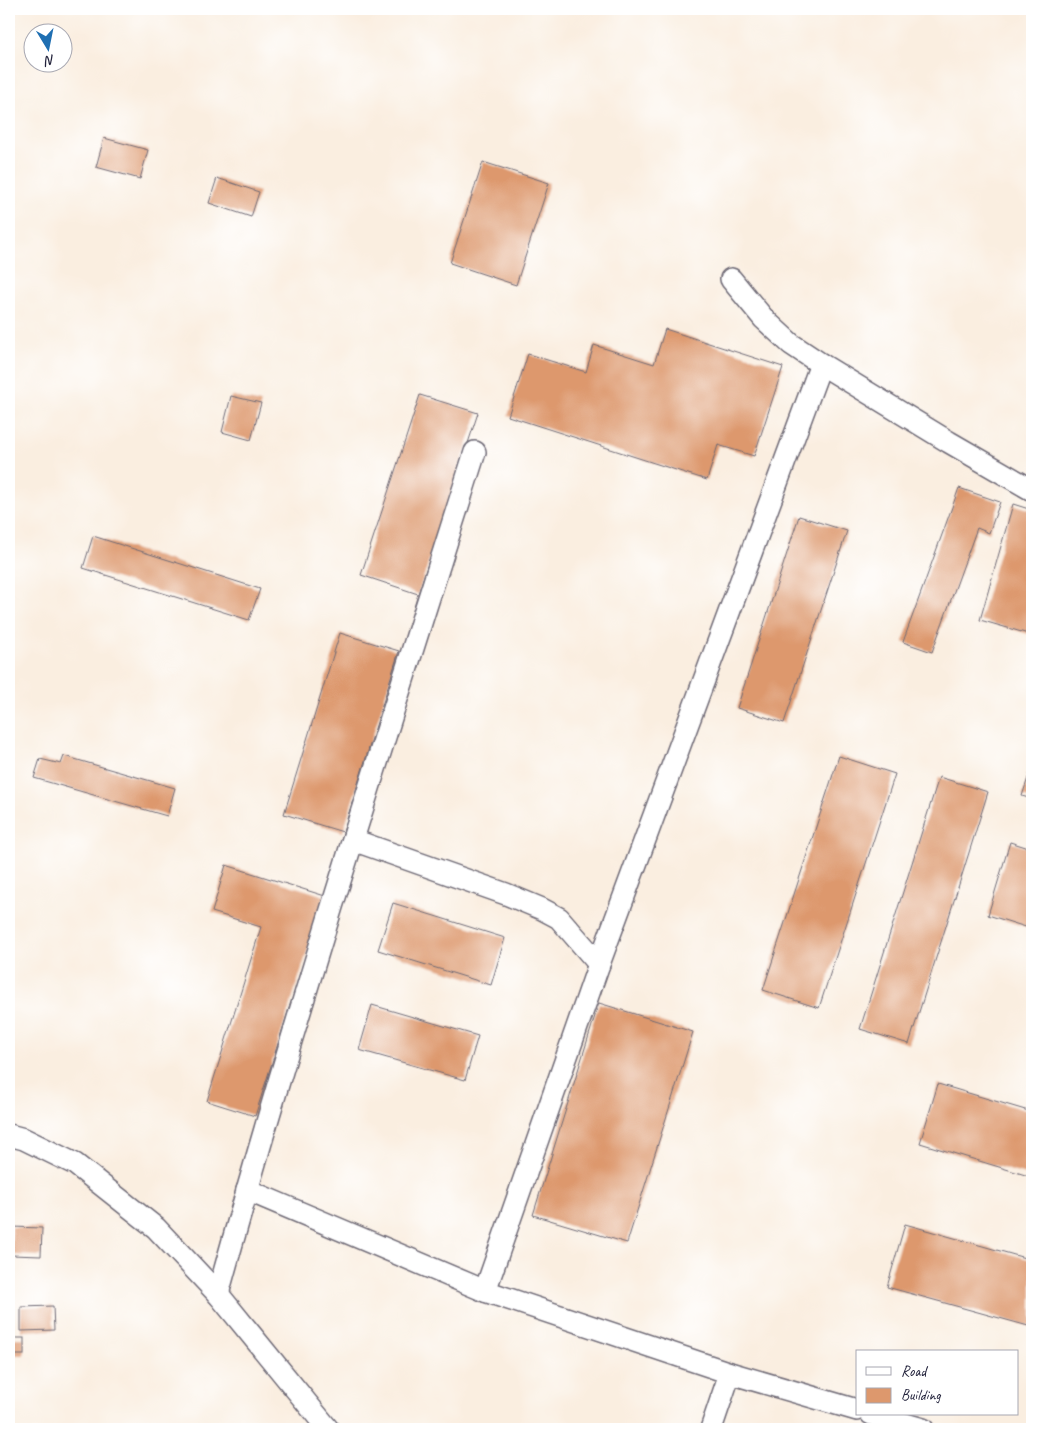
<svg xmlns="http://www.w3.org/2000/svg" width="1041" height="1438" font-family="Caveat,sans-serif">
<rect width="100%" height="100%" fill="#fff"/>
<filter id="ink" filterUnits="userSpaceOnUse"><feTurbulence type="fractalNoise" baseFrequency=".02" numOctaves="2"/><feDisplacementMap in="SourceGraphic" scale="10" xChannelSelector="R" yChannelSelector="G"/><feConvolveMatrix kernelMatrix="1 2 1 2 8 2 1 2 1" color-interpolation-filters="sRGB"/></filter>
<filter id="wash" filterUnits="userSpaceOnUse"><feTurbulence type="fractalNoise" baseFrequency=".0096" numOctaves="4" result="noise"/><feDisplacementMap in="SourceGraphic" scale="20" xChannelSelector="R" yChannelSelector="G"/><feGaussianBlur stdDeviation="1.12" result="paint"/><feColorMatrix in="noise" values="0 0 0 0 0 0 0 0 0 0 0 0 0 0 0 0 0 1.4 0 .05"/><feComposite in="paint" operator="in"/></filter>
<g filter="url(#wash)">
<rect width="100%" height="100%" fill="#faeee0"/>
<g id="blocks">
<!-- building -->
<g fill="#dd986d">
<path d="M 104,138 L 148,150 L 140,179 L 96,167 Z"/>
<path d="M 483,162 L 549,183 L 516,285 L 450,263 Z"/>
<path d="M 217,178 L 259,192 L 251,217 L 209,203 Z"/>
<path d="M 665,329 L 783,367 L 754,456 L 718,445 L 707,480 L 508,416 L 528,354 L 586,372 L 594,345 L 654,364 Z"/>
<path d="M 420,395 L 478,413 L 418,594 L 361,575 Z"/>
<path d="M 231,396 L 261,403 L 251,440 L 222,432 Z"/>
<path d="M 959,488 L 1000,502 L 989,533 L 977,528 L 932,652 L 903,642 Z"/>
<path d="M 1013,504 L 1032,510 L 1032,635 L 980,620 Z"/>
<path d="M 799,516 L 847,531 L 784,723 L 737,708 Z"/>
<path d="M 93,536 L 260,589 L 249,620 L 83,568 Z"/>
<path d="M 340,633 L 399,651 L 343,832 L 284,814 Z"/>
<path d="M 64,756 L 175,788 L 167,816 L 34,778 L 40,759 L 61,764 Z"/>
<path d="M 839,756 L 895,774 L 819,1008 L 763,990 Z"/>
<path d="M 1032,766 L 1032,799 L 1022,796 Z"/>
<path d="M 939,777 L 988,792 L 909,1044 L 860,1029 Z"/>
<path d="M 1010,842 L 1032,849 L 1032,929 L 988,915 Z"/>
<path d="M 226,865 L 325,896 L 255,1116 L 207,1101 L 261,927 L 212,912 Z"/>
<path d="M 393,903 L 505,938 L 491,985 L 378,950 Z"/>
<path d="M 599,1003 L 693,1032 L 627,1243 L 533,1215 Z"/>
<path d="M 372,1005 L 478,1036 L 465,1080 L 359,1050 Z"/>
<path d="M 938,1084 L 1032,1112 L 1032,1177 L 920,1143 Z"/>
<path d="M 905,1224 L 1032,1260 L 1032,1327 L 887,1287 Z"/>
<path d="M 12,1227 L 42,1228 L 41,1256 L 11,1255 Z"/>
<path d="M 53,1306 L 54,1330 L 21,1331 L 21,1307 Z"/>
<rect x="9" y="1338" width="15" height="17"/>
</g>
</g>
</g>
<g filter="url(#ink)">
<use href="#blocks" fill-opacity="0" stroke="#6e6975" stroke-width="1"/>
<g fill="none" stroke-linecap="round" stroke-linejoin="round">
<!-- minor casing -->
<g stroke="#6e6975" stroke-width="24">
<g id="minor">
<path d="M 731,279 L 764,319 L 791,344 L 821,364 L 949,442 L 1032,490"/>
<path d="M 353,840 L 506,894 L 542,909 L 559,918 L 599,964"/>
<path d="M 9,1135 L 24,1139 L 75,1164 L 156,1228 L 218,1294 L 328,1429"/>
<path d="M 247,1190 L 485,1291 L 730,1373 L 857,1410"/>
<path d="M 485,1291 L 599,964 L 821,364"/>
<path d="M 218,1294 C 296,1011 387,732 475,452"/>
<path d="M 871,1414 L 923,1429"/>
<path d="M 711,1429 L 730,1373"/>
</g>
</g>
<!-- minor -->
<use href="#minor" stroke="#fff" stroke-width="21"/>
</g>
</g>
<!-- margin -->
<rect width="1041" height="1438" fill="none" stroke="#fff" stroke-width="30"/>
<!-- legend -->
<rect x="856" y="1350" width="162" height="65" fill="#ffffff" stroke="#a7a7b1"/>
<rect x="866" y="1367" width="25" height="8" fill="#ffffff" stroke="#a7a7b1"/>
<text x="901" y="1376" font-size="15" fill="#22223b">Road</text>
<rect x="866" y="1388" width="25" height="15" fill="#dd986d" stroke="#a7a7b1"/>
<text x="901" y="1400" font-size="15" fill="#22223b">Building</text>
<!-- north arrow -->
<g transform="translate(48 48) rotate(170)"><circle r="24" fill="#ffffff" stroke="#a7a7b1"/>
<path d="M0-4L9 19L0 12L-9 19Z" fill="#1f6fb2"/>
<text y="-8" font-size="14" font-weight="bold" text-anchor="middle" fill="#22223b">N</text>
</g>
</svg>
